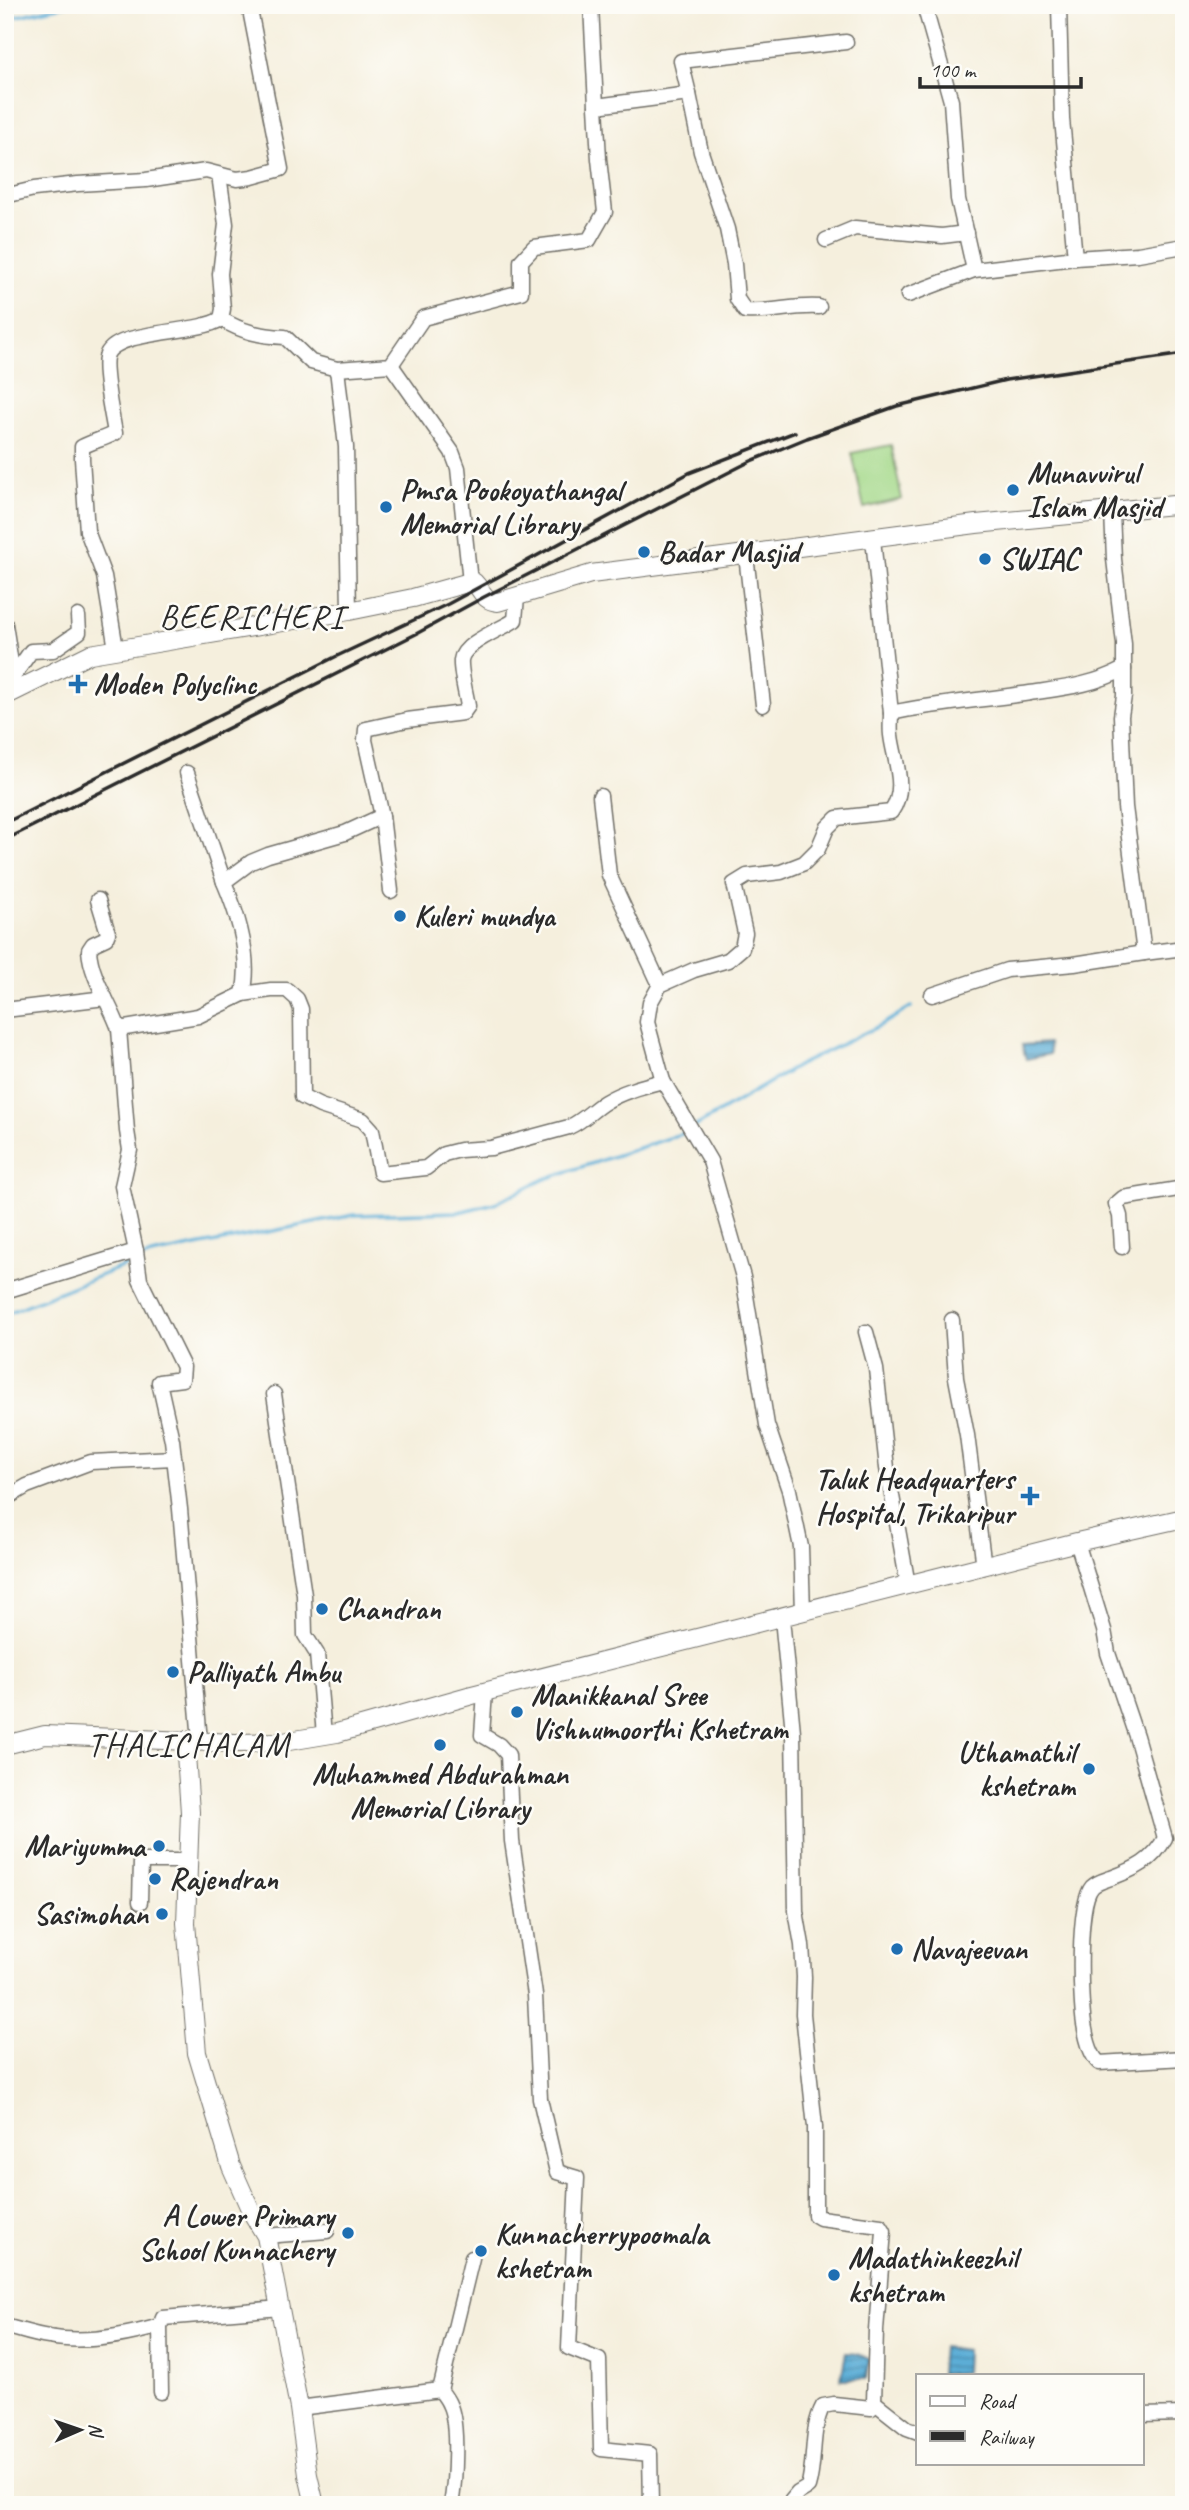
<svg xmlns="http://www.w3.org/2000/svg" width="1189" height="2510" font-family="Caveat,sans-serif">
<defs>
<pattern id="water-rules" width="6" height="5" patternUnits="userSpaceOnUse" patternTransform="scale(1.75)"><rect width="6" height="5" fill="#5caed7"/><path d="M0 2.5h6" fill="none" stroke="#4c8eaf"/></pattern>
</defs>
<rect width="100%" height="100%" fill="#fdfcf7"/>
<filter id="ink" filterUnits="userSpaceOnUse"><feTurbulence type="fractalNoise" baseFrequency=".0143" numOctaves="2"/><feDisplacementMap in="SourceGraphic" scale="14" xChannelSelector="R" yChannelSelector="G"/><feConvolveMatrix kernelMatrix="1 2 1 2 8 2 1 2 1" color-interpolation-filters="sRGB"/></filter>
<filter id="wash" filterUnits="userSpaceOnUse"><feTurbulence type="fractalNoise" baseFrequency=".00686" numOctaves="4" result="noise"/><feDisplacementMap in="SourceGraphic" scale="28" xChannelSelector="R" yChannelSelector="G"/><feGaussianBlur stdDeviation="1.57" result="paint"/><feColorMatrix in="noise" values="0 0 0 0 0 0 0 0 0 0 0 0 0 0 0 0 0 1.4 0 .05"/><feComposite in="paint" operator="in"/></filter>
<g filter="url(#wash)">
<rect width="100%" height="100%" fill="#f5efdd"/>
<!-- pitch -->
<path fill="#a3d888" stroke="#67825a" stroke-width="2" d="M 891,445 L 902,499 L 864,508 L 852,453 Z"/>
<!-- water -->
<g fill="url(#water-rules)" stroke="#446c81" stroke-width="2">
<path d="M 1049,1043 L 1050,1054 L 1026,1059 L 1022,1045 Z"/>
<path d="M 942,2347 L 966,2350 L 965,2372 L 940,2374 Z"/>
<path d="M 846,2353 L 858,2354 L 869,2359 L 866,2379 L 841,2379 Z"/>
</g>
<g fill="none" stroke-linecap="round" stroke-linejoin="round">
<!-- stream -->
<g stroke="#5caed7" stroke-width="3.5">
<path d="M 5,19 L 67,5"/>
<path d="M 696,1126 L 799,1065 L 883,1024 L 911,1007"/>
<path d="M 141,1259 L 151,1255 L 354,1215 L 459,1212 L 495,1203 L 545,1179 L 684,1133"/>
<path d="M 5,1314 L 134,1262"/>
</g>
</g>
</g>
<g filter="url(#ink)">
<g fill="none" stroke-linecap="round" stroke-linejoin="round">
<!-- minor casing -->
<g stroke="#727069" stroke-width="17">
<g id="minor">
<path d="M 591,5 L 596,106"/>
<path d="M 924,5 L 951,101 L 958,199 L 974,270"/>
<path d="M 689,94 L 701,152 L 727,229 L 734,264 L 737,299 L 745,311 C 770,313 794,305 819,307"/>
<path d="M 219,175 L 226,224 L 220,274 L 223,309 L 221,319 C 242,332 261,336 285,337 L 311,362 L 337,369 L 391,365 L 423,318 L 521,292 L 521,261 L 534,247 L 589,240 L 605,212 L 599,159 L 596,106 L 689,94 L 681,61 L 846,42"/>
<path d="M 5,196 L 34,189 L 78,184 L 146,180 L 206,171 L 237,179 L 252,177 L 281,169 L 249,5"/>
<path d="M 826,240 L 855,228 L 942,236 L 966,233"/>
<path d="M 1075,258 L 1138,254 L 1184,246"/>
<path d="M 908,295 L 974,270 L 1075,258 L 1062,119 L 1059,5"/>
<path d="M 391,365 L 452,452 L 458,468 L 470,582"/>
<path d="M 337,369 L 346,447 L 349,611"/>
<path d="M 1112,512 L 1114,559 L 1124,644 L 1124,696 L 1121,716 L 1125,807 L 1144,953 L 1184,948"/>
<path d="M 746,555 L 763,705"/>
<path d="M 5,624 L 14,683"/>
<path d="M 116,649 L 104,576 L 87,531 L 82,459 L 82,447 C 93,441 104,439 115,433 C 112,415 103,373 106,357 C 112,329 196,335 221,319"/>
<path d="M 5,688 L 31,651 L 53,650 L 79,632 L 78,616"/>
<path d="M 891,713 C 937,703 984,700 1030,693 C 1063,688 1094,685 1124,669"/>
<path d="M 187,773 L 224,882"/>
<path d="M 600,796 L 609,875 L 660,985"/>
<path d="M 382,816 L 391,891"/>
<path d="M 98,900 L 108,933 L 106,938 L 93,944 L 89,950 C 91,978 110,1003 119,1029"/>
<path d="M 243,994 L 271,990 L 287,990 L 297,999 L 301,1009 L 302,1097 L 320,1106 L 363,1120 L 372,1130 L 380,1173 L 426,1168 L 444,1154 L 460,1150 L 491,1148 L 569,1127 C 583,1121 592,1110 605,1102 C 623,1091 644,1086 663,1081"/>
<path d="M 932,995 L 1007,970 L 1074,964 L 1144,953"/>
<path d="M 5,1010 L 105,998"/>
<path d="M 1122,1247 L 1120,1216 L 1116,1204 L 1123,1198 L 1184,1188"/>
<path d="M 136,1251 L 140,1280 L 183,1367 L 182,1379 L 159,1382 L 172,1440 L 180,1509 L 200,1741"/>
<path d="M 5,1291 L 136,1251 L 122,1186 L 130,1150 L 127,1131 L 119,1029 L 198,1016 L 243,994 C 252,958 238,915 224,882 L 251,862 L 268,855 L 345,833 L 382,816 L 365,740 L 366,729 L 407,720 L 463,713 L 468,706 C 466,694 460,671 461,660 C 463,643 502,629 515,620 L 517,597"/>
<path d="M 952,1320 L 956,1378 L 967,1435 L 984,1567"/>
<path d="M 866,1332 L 876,1369 L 887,1468 L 908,1585"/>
<path d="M 274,1394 L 304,1595 L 305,1635 L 317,1654 L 324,1735"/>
<path d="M 5,1502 L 10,1496 L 27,1486 L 91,1462 L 174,1458"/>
<path d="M 1077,1542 L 1104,1630 L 1108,1653 L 1136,1736 L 1165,1838 C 1153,1861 1135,1869 1111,1878 C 1105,1880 1097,1882 1092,1887 C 1077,1904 1080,2000 1084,2024 C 1086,2036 1090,2055 1099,2063 L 1184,2058"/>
<path d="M 803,1612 L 801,1547 L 789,1490 L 767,1425 L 743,1277 L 710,1161 L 663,1081 L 647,1022 L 650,1003 L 660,985 L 694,970 L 728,960 L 742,948 L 745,933 L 734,884 L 747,876 L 781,872 L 804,863 L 818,849 L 827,828 L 837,818 L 891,812 C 908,788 894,761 891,735 C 890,728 891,720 891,713 L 873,539"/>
<path d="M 782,1618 L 793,1732 L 796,1911 L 802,1945 L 804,1977 L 803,2014 L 815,2127 L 815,2215 L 820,2218 L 881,2226 L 884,2231 L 876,2330 L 874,2402 L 871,2408 L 834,2404 L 823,2406 C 810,2430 816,2461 808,2487 L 798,2493 L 788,2505"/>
<path d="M 485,1692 L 482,1735 L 499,1745 L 508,1755 L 512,1841 L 535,1995 L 540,2099 L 557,2172 L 577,2178 L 569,2348 L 599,2360 L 601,2449 L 650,2454 L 651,2505"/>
<path d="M 140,1902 L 141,1861 L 189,1861"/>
<path d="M 266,2236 L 327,2231"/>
<path d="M 5,2326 C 20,2330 34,2335 49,2337 C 85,2344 125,2336 160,2326"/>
<path d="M 440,2390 L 472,2258"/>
<path d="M 440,2390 C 443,2394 447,2399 449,2404 C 459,2423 455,2483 451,2505"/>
<path d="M 161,2392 L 160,2326 L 163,2318 L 280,2308"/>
<path d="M 874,2402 L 907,2428 L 918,2432"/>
<path d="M 299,2408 L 440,2390"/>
<path d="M 1142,2415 L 1184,2414"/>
</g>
</g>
<!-- major casing -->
<g stroke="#727069" stroke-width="20">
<g id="major">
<path d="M 5,696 L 90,654 L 349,611 L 413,598 L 470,582 L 474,582 C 483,591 483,601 498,602 L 591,574 L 976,524 L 1184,504"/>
<path d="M 185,1740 L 190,1812 L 186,1923 L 197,2053 L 231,2166 L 251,2211 L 266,2236 L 299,2408 L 308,2475 L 315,2505"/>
<path d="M 5,1745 L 45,1735 L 235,1743 L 283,1742 L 337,1733 L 472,1695 L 1077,1542 L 1184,1518"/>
</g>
</g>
<!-- minor -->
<use href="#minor" stroke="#fff" stroke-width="14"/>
<!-- major -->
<use href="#major" stroke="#fff" stroke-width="18"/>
<!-- rail -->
<g stroke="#2b2b2b" stroke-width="3.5">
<path d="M 5,823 L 335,657 L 448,604 L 689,473 L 795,432"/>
<path d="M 5,840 L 416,634 L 484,597 L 751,461 L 807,438 L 897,406 L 1006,380 L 1184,354"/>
</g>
</g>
</g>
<!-- markers -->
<g fill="#1f6fb2" stroke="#fdfcf7" stroke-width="2.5">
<circle cx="1013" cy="490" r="7"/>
<circle cx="386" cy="507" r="7"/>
<circle cx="644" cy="552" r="7"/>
<circle cx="985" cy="559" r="7"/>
<path d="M74.5 673.5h7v7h7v7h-7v7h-7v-7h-7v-7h7z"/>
<circle cx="400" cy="916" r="7"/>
<path d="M1026.5 1485.5h7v7h7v7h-7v7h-7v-7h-7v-7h7z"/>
<circle cx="322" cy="1609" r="7"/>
<circle cx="173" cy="1672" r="7"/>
<circle cx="517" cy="1712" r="7"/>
<circle cx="440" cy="1745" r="7"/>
<circle cx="1089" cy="1769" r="7"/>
<circle cx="159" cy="1846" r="7"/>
<circle cx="155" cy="1879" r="7"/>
<circle cx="162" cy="1914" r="7"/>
<circle cx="897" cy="1949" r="7"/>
<circle cx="348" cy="2233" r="7"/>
<circle cx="481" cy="2251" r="7"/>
<circle cx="834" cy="2275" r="7"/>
</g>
<g text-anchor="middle" stroke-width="5" stroke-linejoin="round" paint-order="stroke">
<!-- poi labels -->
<g font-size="30" font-weight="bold" fill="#2b2b2b" stroke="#fdfcf7" text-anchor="start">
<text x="1027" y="483">Munavvirul<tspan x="1027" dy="34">Islam Masjid</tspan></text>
<text x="400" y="500">Pmsa Pookoyathangal<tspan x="400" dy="34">Memorial Library</tspan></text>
<text x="658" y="562">Badar Masjid</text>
<text x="999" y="569">SWIAC</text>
<text x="94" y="694">Moden Polyclinc</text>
<text x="414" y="926">Kuleri mundya</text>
<text x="1014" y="1489" text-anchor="end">Taluk Headquarters<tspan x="1014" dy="34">Hospital, Trikaripur</tspan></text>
<text x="336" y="1619">Chandran</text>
<text x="187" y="1682">Palliyath Ambu</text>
<text x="531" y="1705">Manikkanal Sree<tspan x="531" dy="34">Vishnumoorthi Kshetram</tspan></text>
<text x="1075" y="1762" text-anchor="end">Uthamathil<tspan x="1075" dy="34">kshetram</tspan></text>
<text x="440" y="1784" text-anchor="middle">Muhammed Abdurahman<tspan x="440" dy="34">Memorial Library</tspan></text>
<text x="145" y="1856" text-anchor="end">Mariyumma</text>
<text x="169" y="1889">Rajendran</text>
<text x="148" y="1924" text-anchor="end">Sasimohan</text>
<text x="911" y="1959">Navajeevan</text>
<text x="334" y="2226" text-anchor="end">A Lower Primary<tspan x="334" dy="34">School Kunnachery</tspan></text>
<text x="495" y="2244">Kunnacherrypoomala<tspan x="495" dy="34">kshetram</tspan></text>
<text x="848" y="2268">Madathinkeezhil<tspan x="848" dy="34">kshetram</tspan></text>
</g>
<!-- quarter labels -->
<g font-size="33" letter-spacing="2" fill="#2b2b2b" stroke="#fdfcf7">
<text x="252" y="628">BEERICHERI</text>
<text x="189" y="1756">THALICHALAM</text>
</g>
</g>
<!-- margin -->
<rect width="1189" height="2510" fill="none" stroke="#fdfcf7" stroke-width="28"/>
<!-- legend -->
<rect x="916" y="2374" width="228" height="91" fill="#fdfcf7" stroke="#a9a8a5" stroke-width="2"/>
<rect x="930" y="2396" width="35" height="10" fill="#ffffff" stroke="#a9a8a5" stroke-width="2"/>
<text x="979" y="2408" font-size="21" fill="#2b2b2b">Road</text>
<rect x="930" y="2431" width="35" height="10" fill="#2b2b2b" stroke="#a9a8a5" stroke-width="2"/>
<text x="979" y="2444" font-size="21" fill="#2b2b2b">Railway</text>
<!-- north arrow -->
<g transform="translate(80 2430) rotate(88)" stroke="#fdfcf7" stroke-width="5" paint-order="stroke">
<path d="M0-5L12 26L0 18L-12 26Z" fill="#2b2b2b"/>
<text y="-10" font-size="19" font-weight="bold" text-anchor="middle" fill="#2b2b2b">N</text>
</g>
<!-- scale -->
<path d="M920 77v10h161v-10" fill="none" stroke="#2b2b2b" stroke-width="3.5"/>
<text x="930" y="77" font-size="21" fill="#2b2b2b" stroke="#fdfcf7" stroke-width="5" paint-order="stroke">100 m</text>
</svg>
